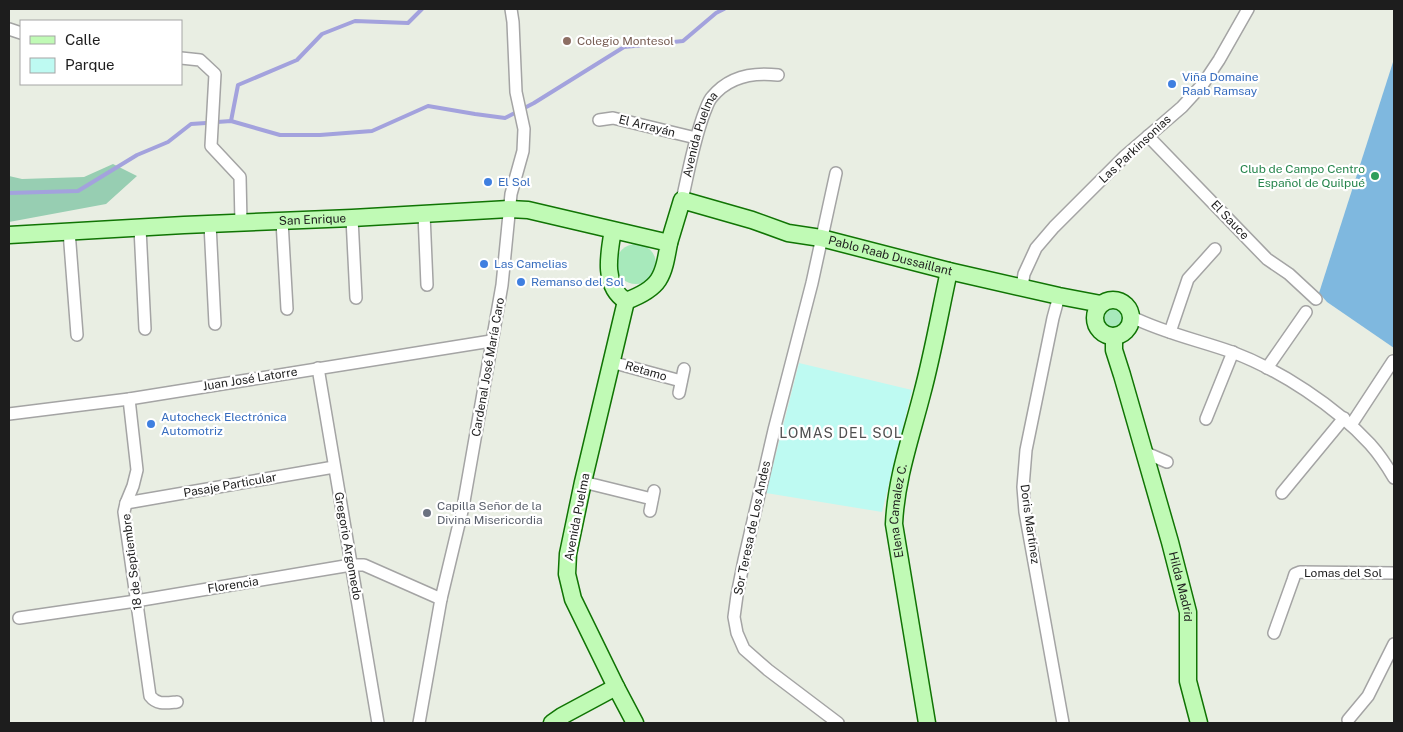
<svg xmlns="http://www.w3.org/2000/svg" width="1403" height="732" font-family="'Public Sans',sans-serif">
<rect width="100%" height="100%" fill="#e9eee3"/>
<!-- grass -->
<g fill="#a7e9bb">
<circle cx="636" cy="264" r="20"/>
<circle cx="1114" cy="318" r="10"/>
</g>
<!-- forest -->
<path fill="#97ceb2" d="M 113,164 L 137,176 L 106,204 L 9,222 L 9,176 L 22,179 L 84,177 Z"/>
<!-- park -->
<path fill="#befaf2" d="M 799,363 L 912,390 L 882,512 L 766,493 Z"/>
<!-- pitch -->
<path fill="#7fb8df" d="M 1394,59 L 1394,348 L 1327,302 L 1319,293 Z"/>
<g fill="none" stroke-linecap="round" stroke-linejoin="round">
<!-- stream -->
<g stroke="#a3a2dd" stroke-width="4">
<path d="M 231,121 L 238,85 L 297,60 L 322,34 L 355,21 L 408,23 L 422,9"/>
<path d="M 217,122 L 231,121 L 280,135 L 320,135 L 372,131 L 428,106 L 475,114 L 505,118 L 534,103 L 624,47 L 683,41 L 716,13 L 724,9"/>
<path d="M 9,193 L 78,191 L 137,155 L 168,142 L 191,124 L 206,123"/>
</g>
<!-- street casing -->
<g stroke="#a4a4a4" stroke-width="14">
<g id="street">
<path d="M 9,29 L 21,33"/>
<path d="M 181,58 L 200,60 L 215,74 L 211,146 L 240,177 L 241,223"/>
<path d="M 599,120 L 613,118 L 696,138"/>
<path d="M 1148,136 L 1267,259 L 1289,274 L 1316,299"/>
<path d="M 836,173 L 812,283 L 774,430 L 744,560 L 737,595 L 734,617 L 737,633 L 744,649 L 768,670 L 838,723"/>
<path id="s1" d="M 682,200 C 689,170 694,139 705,111 C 707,106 709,100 712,97 C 729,76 753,72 778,75"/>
<path d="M 424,214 L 427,285"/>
<path d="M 352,218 L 356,298"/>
<path d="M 282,221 L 287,309"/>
<path d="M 210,224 L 215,324"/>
<path d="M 140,228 L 145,329"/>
<path d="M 69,231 L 77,335"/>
<path d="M 1022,287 L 1024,274 L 1036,248 L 1054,227 L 1125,156 L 1182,107 L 1203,84 L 1219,60 L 1248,9"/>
<path d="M 1059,296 L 1053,318 L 1026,450 L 1023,487 L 1025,512 L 1063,723"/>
<path d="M 1132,317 C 1164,333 1198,340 1232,352 C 1280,370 1335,406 1370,444 C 1379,454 1387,466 1394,478"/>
<path d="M 1170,332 L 1188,279 L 1215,249"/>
<path d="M 611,362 L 681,381"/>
<path d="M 318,368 L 378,723"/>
<path d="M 1267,368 L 1306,312"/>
<path d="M 679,393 L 684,369"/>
<path d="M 129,399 L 137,470 L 133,486 L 126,503 L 124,512 L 150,696 C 157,705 166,703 177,702"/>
<path d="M 9,414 L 129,399 L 491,341"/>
<path d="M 1206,419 L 1233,352"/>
<path d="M 1351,425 L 1393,361"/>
<path d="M 1144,452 L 1167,462"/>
<path d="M 583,482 L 652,499"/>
<path d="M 1282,493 L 1344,418"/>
<path d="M 126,503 L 334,467"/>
<path d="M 650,511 L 654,491"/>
<path d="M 19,618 L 136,601 L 351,565 L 364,565 L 441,599"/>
<path d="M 1274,633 L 1293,580 L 1295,574 L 1300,572 L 1394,573"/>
<path d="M 1348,720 L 1368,696 L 1394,644"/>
<path d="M 419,723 L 441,599 L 463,507 L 502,285 L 511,194 L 523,151 L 524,129 L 516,92 L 513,22 L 511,9"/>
</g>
</g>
<!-- secondary casing -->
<g stroke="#107404" stroke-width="19">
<g id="secondary">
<path id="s2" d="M 9,235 L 184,225 L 352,218 L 509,209 L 528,210 L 669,243 C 663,277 661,288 626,301 C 602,286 609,253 613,230"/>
<path id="s3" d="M 669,243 L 682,200 L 752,220 L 788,233 L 821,238 L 949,271 L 1059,296 L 1101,304"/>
<circle cx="1113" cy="318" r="18"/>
<path d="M 626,301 L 583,482 L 568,554 L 567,574 L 573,599 L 616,687 L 635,723"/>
<path id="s4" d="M 1114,336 L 1114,350 L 1122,375 L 1170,542 L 1188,612 L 1188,681 L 1199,723"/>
<path d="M 552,723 L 562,716 L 616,687"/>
<path id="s5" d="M 927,723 L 894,524 C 896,479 911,437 922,394 C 933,353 940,312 949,271"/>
</g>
</g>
<!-- street -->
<use href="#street" stroke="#fff" stroke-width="11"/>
<!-- secondary -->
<use href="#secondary" stroke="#c0fab5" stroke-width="16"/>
</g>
<!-- markers -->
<circle fill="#8d6e63" stroke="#fff" stroke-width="2" cx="567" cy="41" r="5"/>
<g fill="#3f7fe0" stroke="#fff" stroke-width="2">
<circle cx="1172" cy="84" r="5"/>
<circle cx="488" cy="182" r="5"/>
<circle cx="484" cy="264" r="5"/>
<circle cx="521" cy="282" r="5"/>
<circle cx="151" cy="424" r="5"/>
</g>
<circle fill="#2e9e5b" stroke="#fff" stroke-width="2" cx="1375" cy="176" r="5"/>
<circle fill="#6b7280" stroke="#fff" stroke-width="2" cx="427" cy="513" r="5"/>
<g text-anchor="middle" stroke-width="4.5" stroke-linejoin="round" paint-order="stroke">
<!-- education labels -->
<g font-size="12" fill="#785e54" stroke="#fff" text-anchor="start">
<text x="577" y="45">Colegio Montesol</text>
</g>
<!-- shop labels -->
<g font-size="12" fill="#366cbe" stroke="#fff" text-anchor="start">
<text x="1182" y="81">Viña Domaine<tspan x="1182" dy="14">Raab Ramsay</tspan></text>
<text x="498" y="186">El Sol</text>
<text x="494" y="268">Las Camelias</text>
<text x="531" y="286">Remanso del Sol</text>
<text x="161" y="421">Autocheck Electrónica<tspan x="161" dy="14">Automotriz</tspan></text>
</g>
<!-- street labels -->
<g font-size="12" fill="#1d1d1d" stroke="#fff">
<text transform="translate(647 126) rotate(14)" y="4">El Arrayán</text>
<text dy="4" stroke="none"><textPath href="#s1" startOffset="68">Avenida Puelma</textPath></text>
<text transform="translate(1135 149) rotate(-43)" y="4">Las Parkinsonias</text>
<text dy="4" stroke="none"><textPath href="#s2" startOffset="304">San Enrique</textPath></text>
<text transform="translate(1230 220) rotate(46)" y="4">El Sauce</text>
<text dy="4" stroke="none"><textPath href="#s3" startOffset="261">Pablo Raab Dussaillant</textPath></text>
<text transform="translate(488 367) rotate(-80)" y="4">Cardenal José María Caro</text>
<text transform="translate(646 371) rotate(16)" y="4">Retamo</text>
<text transform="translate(250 379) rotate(-9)" y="4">Juan José Latorre</text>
<text transform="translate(230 485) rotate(-10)" y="4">Pasaje Particular</text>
<text dy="4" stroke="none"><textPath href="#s5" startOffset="215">Elena Camalez C.</textPath></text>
<text transform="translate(577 517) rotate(-79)" y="4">Avenida Puelma</text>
<text transform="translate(1030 524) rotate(82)" y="4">Doris Martínez</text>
<text transform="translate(752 528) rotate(-78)" y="4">Sor Teresa de Los Andes</text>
<text transform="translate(348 546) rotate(80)" y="4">Gregorio Argomedo</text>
<text transform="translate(132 562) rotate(-97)" y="4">18 de Septiembre</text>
<text x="1343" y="577">Lomas del Sol</text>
<text transform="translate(233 585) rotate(-9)" y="4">Florencia</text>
<text dy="4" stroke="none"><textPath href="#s4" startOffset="260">Hilda Madrid</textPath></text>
</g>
<!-- leisure labels -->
<g font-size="12" fill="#27864d" stroke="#fff" text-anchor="end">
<text x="1365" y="173">Club de Campo Centro<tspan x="1365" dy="14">Español de Quilpué</tspan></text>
</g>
<!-- worship labels -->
<g font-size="12" fill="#5b616d" stroke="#fff" text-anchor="start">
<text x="437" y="510">Capilla Señor de la<tspan x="437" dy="14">Divina Misericordia</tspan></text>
</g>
<!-- neighbourhood labels -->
<g font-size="14" letter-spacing="1" fill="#505050" stroke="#fff">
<text x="841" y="438">LOMAS DEL SOL</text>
</g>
</g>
<!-- border -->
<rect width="1403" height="732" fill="none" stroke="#1d1d1d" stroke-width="20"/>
<!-- legend -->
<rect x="20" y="20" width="162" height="65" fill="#ffffff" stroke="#a5a5a5"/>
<rect x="30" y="36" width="25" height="8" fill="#c0fab5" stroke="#a5a5a5"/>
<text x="65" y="45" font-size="15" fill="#1d1d1d">Calle</text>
<rect x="30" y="58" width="25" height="15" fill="#befaf2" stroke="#a5a5a5"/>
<text x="65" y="70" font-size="15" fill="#1d1d1d">Parque</text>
</svg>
